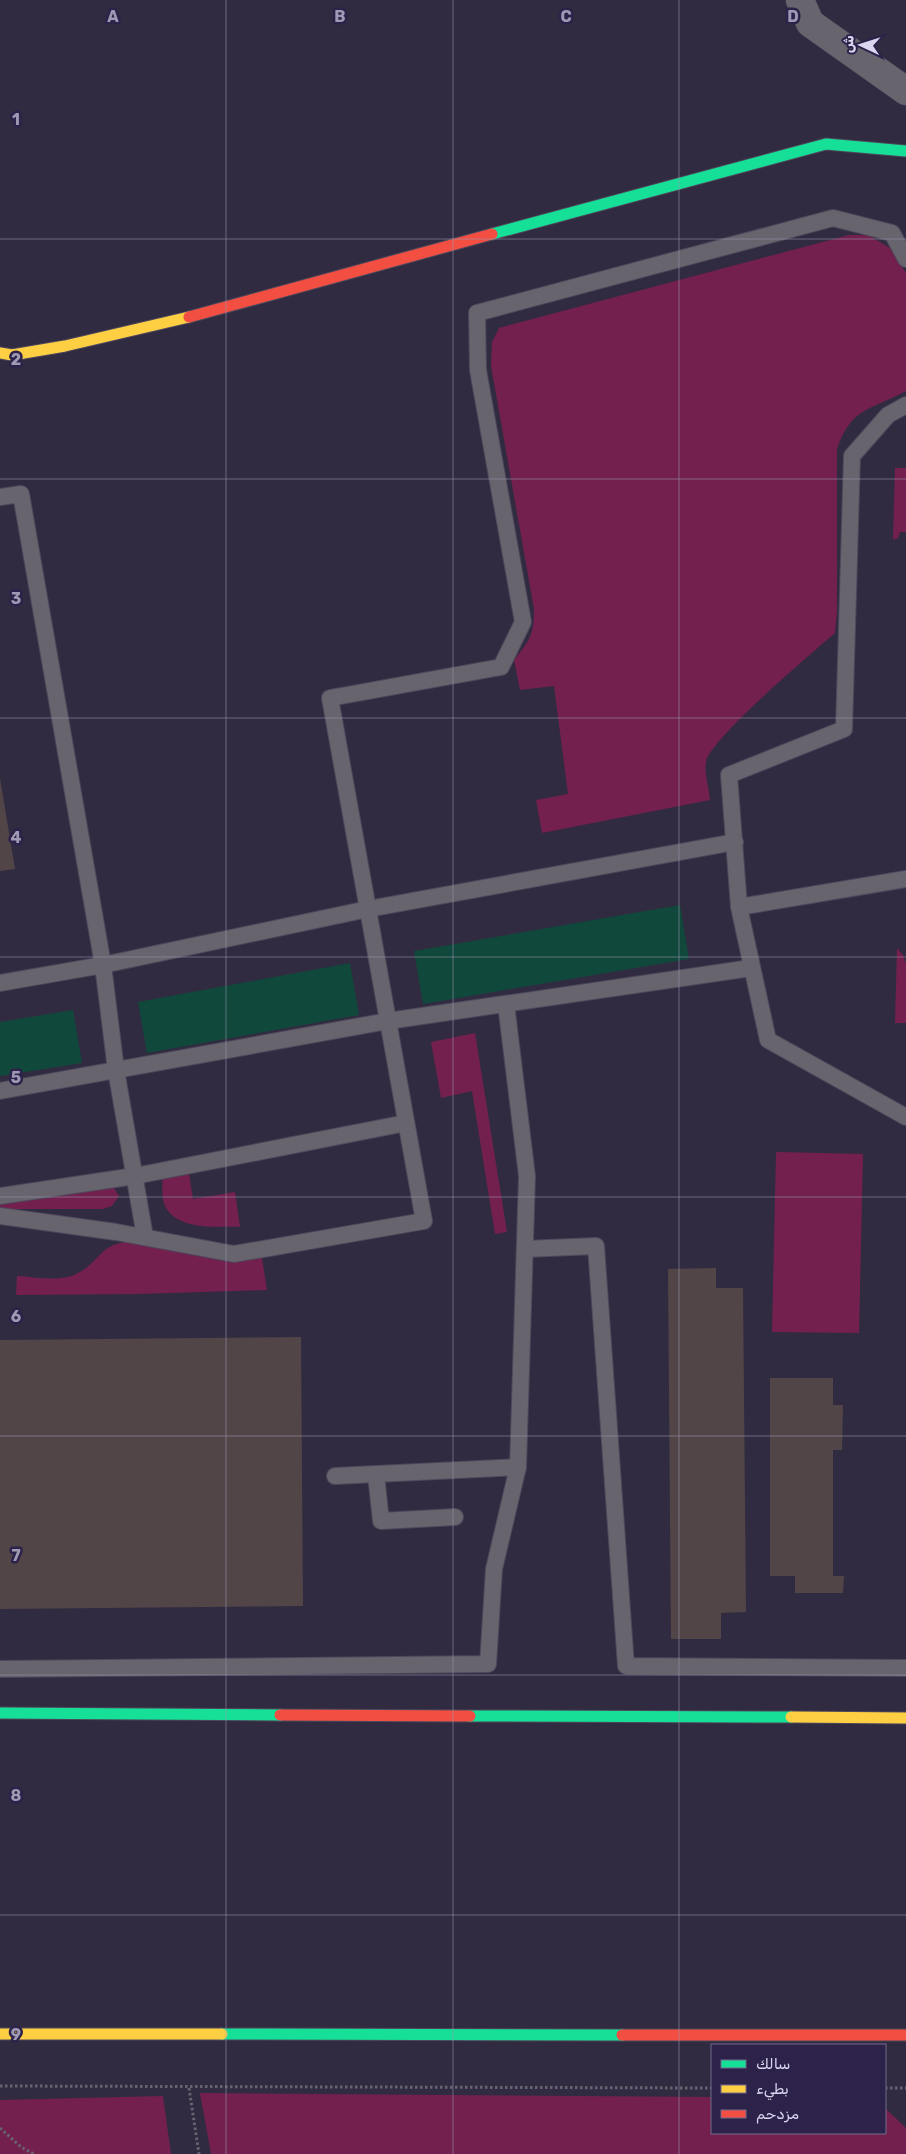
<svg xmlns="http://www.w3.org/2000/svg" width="906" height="2154" font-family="Rubik,Vazirmatn,sans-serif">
<rect width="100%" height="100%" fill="#312b41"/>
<!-- green -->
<g fill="#73204e">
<path d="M 849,235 L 868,235 L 890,248 L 906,273 L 906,391 C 871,410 851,407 837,449 L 837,612 L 835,633 C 813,652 709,740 706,762 C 704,773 709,788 710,800 L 542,833 L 536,800 L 568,794 L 554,686 L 520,690 L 514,660 C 530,640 534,635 534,609 L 491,366 L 492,342 L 499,328 Z"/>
<path d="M 895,468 L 906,468 L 906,532 L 900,532 L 898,538 L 893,540 Z"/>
<path d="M 897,948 L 903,955 L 906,964 L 906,1023 L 895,1023 Z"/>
<path d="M 475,1033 L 507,1232 L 495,1234 L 472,1091 L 441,1098 L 431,1042 Z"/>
<path d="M 776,1152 L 863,1154 L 859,1333 L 772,1332 Z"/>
<path d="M 189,1173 L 193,1199 L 235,1192 L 240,1227 C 218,1226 180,1231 166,1208 C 161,1199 163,1186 162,1176 Z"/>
<path d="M 112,1185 L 119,1196 L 112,1206 L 103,1209 L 0,1209 L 0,1202 Z"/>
<path d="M 132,1240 L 223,1258 L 262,1258 L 267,1290 L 139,1294 L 16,1295 L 17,1276 C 35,1277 59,1282 76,1274 C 89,1268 93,1261 103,1252 C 110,1244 122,1243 132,1240 Z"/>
<path d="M 200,2093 L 712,2097 L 712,2133 L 885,2133 L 885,2108 L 906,2128 L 906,2154 L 211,2154 Z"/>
<path d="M 163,2096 L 171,2154 L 0,2154 L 0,2100 Z"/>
</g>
<!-- water -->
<g fill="#10483c">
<path d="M 680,905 L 689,959 L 423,1004 L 414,951 Z"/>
<path d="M 350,963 L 359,1015 L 147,1053 L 138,1002 Z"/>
<path d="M 73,1010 L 82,1063 L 0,1076 L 0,1022 Z"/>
</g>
<!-- building -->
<g fill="#524547">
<path d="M 0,778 L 15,869 L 0,871 Z"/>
<path d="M 716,1268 L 716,1288 L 743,1288 L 746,1612 L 721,1613 L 721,1639 L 671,1639 L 668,1269 Z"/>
<path d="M 301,1337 L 303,1606 L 0,1609 L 0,1340 Z"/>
<path d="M 770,1378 L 833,1378 L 833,1405 L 843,1405 L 842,1450 L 833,1450 L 833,1576 L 844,1576 L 843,1593 L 795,1593 L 795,1576 L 770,1576 Z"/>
</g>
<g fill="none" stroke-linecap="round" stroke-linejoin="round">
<!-- lane casing -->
<g stroke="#4d485b" stroke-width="18">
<g id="lane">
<path d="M 906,405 L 888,415 L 852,456 L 844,729 L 729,775 L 739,907 L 768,1040 L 906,1117"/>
<path d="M 0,497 L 21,494 L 103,965 L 116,1070 L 145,1237"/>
<path d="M 739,907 L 906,879"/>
<path d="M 0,983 L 103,965 L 368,909 L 735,842"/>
<path d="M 0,1091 L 388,1021 L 751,968"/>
<path d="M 0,1196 L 135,1176 L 406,1123"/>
<path d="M 0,1216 L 116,1232 L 234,1254 L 424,1221 L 330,698 L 501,667 L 523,622 L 478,370 L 477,313 L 833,218 L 892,233 L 906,259"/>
<path d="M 525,1249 L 596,1246 L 626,1666 L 906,1668"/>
<path d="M 376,1475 L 381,1521 L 455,1517"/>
<path d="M 335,1476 L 518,1467"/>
<path d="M 0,1669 L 488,1664 L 494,1569 L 518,1467 L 527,1176 L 506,1004"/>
</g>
</g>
<!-- street casing -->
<g stroke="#4d485b" stroke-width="29">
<path id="street" d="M 800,0 L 810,23 L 906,91"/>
</g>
<!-- fast casing -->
<g stroke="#4d485b" stroke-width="13">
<g id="fast">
<path d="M 492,234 L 826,144 L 906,151"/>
<path d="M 0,1713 L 280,1715"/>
<path d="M 470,1716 L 791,1717"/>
<path d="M 222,2034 L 622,2035"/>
</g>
</g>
<!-- slow casing -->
<g stroke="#4d485b" stroke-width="13">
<g id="slow">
<path d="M 0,353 L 12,355 L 65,346 L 189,317"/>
<path d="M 791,1717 L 906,1718"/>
<path d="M 0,2034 L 222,2034"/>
</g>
</g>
<!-- jam casing -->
<g stroke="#4d485b" stroke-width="13">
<g id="jam">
<path d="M 189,317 L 492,234"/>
<path d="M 280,1715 L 470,1716"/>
<path d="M 622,2035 L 906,2035"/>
</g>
</g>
<!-- path -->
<g stroke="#676470" stroke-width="3" stroke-dasharray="2.5 2.5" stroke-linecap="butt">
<path d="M 0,2086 L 712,2088"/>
<path d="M 189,2088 L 199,2154"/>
<path d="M 885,2088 L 906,2088"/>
<path d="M 0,2128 L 21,2147 L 34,2154"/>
</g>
<!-- lane -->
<use href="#lane" stroke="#67646e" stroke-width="16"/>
<!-- street -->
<use href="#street" stroke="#67646e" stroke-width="28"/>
<!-- fast -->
<use href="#fast" stroke="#16e098" stroke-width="11"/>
<!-- slow -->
<use href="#slow" stroke="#ffcf43" stroke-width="11"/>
<!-- jam -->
<use href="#jam" stroke="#f24e42" stroke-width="11"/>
</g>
<!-- grid -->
<path fill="none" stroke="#9f9ab3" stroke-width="1" stroke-opacity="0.55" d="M 226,0 L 226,2154M 453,0 L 453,2154M 679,0 L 679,2154M 0,239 L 906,239M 0,479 L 906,479M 0,718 L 906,718M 0,957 L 906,957M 0,1197 L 906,1197M 0,1436 L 906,1436M 0,1675 L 906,1675M 0,1915 L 906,1915"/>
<g font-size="16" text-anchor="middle" font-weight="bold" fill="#9f9ab3" stroke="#2c224a" stroke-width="5" stroke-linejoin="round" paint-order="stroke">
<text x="113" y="22">A</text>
<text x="340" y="22">B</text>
<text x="566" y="22">C</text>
<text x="793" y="22">D</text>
<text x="16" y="125">1</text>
<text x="16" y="365">2</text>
<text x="16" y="604">3</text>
<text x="16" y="843">4</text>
<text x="16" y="1083">5</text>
<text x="16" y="1322">6</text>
<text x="16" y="1561">7</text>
<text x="16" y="1801">8</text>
<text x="16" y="2040">9</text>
</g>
<!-- legend -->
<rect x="711" y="2044" width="175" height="90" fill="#2c224a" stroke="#726a8c"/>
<rect x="721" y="2060" width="25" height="8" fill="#16e098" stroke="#726a8c"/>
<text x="756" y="2069" font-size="15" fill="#dad6f0">سالك</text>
<rect x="721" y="2085" width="25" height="8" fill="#ffcf43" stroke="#726a8c"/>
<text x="756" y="2094" font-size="15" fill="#dad6f0">بطيء</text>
<rect x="721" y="2110" width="25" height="8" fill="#f24e42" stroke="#726a8c"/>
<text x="756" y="2119" font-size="15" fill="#dad6f0">مزدحم</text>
<!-- north arrow -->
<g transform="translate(861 45) rotate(274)" stroke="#2c224a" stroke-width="4" paint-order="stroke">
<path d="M0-4L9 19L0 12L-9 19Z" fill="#dad6f0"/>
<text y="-8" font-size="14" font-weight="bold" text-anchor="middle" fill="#dad6f0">ش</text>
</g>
</svg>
